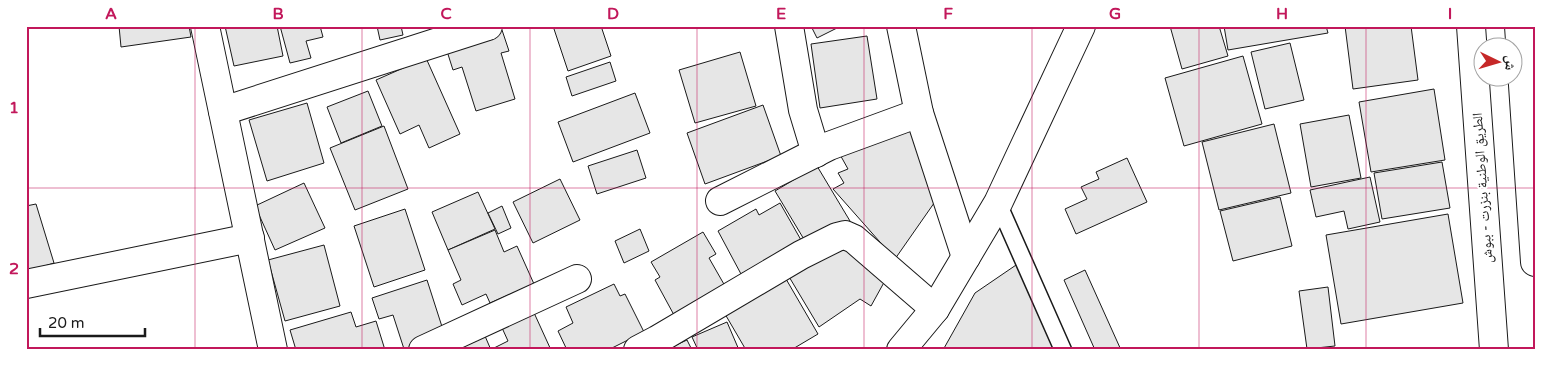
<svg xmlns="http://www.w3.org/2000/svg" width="1561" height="376" font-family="'Varela Round','Noto Naskh Arabic',sans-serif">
<rect width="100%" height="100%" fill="#fff"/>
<!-- building -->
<g fill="#e6e6e6" stroke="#1a1a1a">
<path d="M 119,26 L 189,26 L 191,37 L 121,47 Z"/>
<path d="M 225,26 L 277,26 L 283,56 L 234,66 Z"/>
<path d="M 280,26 L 320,26 L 323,37 L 306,41 L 311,58 L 290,63 Z"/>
<path d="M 377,26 L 401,26 L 403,35 L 380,40 Z"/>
<path d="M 553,26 L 601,26 L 611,56 L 568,71 Z"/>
<path d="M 811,26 L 841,26 L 817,38 Z"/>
<path d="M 1170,26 L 1219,26 L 1228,56 L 1182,69 Z"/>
<path d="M 1224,26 L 1326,26 L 1328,33 L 1228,50 Z"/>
<path d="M 1345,26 L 1411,26 L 1418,80 L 1353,89 Z"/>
<path d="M 502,30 L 509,51 L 501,53 L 515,99 L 476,111 L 462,67 L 453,70 L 446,48 Z"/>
<path d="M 867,36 L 877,99 L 820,108 L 811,44 Z"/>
<path d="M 1290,43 L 1304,100 L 1265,109 L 1251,52 Z"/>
<path d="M 740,52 L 756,106 L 695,123 L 679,70 Z"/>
<path d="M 1243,56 L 1262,124 L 1184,146 L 1165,78 Z"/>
<path d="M 426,58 L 460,134 L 429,148 L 419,125 L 400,134 L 376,80 Z"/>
<path d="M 610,62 L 616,81 L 572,96 L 566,77 Z"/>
<path d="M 1434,89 L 1445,160 L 1371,172 L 1359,102 Z"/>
<path d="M 368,91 L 382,126 L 341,143 L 327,107 Z"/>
<path d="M 635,93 L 650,133 L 573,162 L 558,122 Z"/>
<path d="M 307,103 L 324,163 L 267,181 L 249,120 Z"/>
<path d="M 763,105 L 781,156 L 705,184 L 687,133 Z"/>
<path d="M 1349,115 L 1361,178 L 1311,187 L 1300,124 Z"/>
<path d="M 909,124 L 939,196 L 895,259 L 833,189 L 844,183 L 838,173 L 848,169 L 838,151 Z"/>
<path d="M 1274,124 L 1291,193 L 1219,210 L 1202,142 Z"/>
<path d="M 384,126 L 408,189 L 355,210 L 330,148 Z"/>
<path d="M 637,150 L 646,178 L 597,194 L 588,166 Z"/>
<path d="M 1127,158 L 1147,202 L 1076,234 L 1065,209 L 1087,199 L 1081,187 L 1099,179 L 1096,172 Z"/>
<path d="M 1442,162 L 1450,208 L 1382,219 L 1374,173 Z"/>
<path d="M 817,166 L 850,221 L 808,246 L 775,191 Z"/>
<path d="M 1370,177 L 1380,222 L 1348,229 L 1344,211 L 1316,217 L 1310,190 Z"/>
<path d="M 560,179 L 580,220 L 533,243 L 513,202 Z"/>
<path d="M 304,183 L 325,228 L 275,250 L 255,206 Z"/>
<path d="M 478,192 L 495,229 L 448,250 L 432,212 Z"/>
<path d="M 1280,197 L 1292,246 L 1233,261 L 1220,211 Z"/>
<path d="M 780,203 L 801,240 L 741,274 L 718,231 L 756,209 L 759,215 Z"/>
<path d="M 36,204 L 54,263 L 26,272 L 26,206 Z"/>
<path d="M 502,206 L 511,228 L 498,234 L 488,213 Z"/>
<path d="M 405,209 L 425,270 L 374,287 L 354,226 Z"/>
<path d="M 1448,214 L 1463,303 L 1341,324 L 1326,235 Z"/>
<path d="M 640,229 L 649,251 L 624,263 L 615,241 Z"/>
<path d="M 495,230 L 504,252 L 517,246 L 534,284 L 490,303 L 486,294 L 462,305 L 453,284 L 461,280 L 448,250 Z"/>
<path d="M 703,232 L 716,254 L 709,258 L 725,286 L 674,315 L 655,280 L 660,277 L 651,262 Z"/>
<path d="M 846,243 L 887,277 L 871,306 L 860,299 L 819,327 L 788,275 Z"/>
<path d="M 324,245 L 340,306 L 285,321 L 268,260 Z"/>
<path d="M 1019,263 L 1055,350 L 943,350 L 975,293 Z"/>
<path d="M 1085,270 L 1121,350 L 1095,350 L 1064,280 Z"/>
<path d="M 786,279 L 818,334 L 791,350 L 746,350 L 725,314 Z"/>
<path d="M 427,280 L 445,336 L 404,349 L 393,315 L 379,319 L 372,298 Z"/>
<path d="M 614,284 L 620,296 L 625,294 L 644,332 L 608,350 L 567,350 L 558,331 L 573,323 L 566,307 Z"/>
<path d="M 1328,287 L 1335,346 L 1307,349 L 1299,291 Z"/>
<path d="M 530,304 L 551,350 L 493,350 L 492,349 L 508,341 L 498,319 Z"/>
<path d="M 351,312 L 356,327 L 376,321 L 385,350 L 296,350 L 290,330 Z"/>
<path d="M 727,322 L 739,350 L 698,350 L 692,337 Z"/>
<path d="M 482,329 L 491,350 L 463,350 L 459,339 Z"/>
<path d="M 687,340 L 692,350 L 665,350 Z"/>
</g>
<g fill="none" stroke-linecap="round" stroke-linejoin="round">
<!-- lane casing -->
<g stroke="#1a1a1a" stroke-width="19">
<path id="lane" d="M 998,203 L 1063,350"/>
</g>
<!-- street casing -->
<g stroke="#1a1a1a" stroke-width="30">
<g id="street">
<path d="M 205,26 L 273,350"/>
<path d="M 789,26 L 803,110 L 816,153"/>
<path d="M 901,26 L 919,113 L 966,257"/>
<path d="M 223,111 L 488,26"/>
<path d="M 720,201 L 829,146 L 919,113"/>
<path d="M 26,284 L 250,238"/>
<path d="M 423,350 L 577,279"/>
<path d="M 638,350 L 657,340 L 801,255 L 837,237 L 845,235 L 854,239 L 935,309"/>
</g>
</g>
<!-- secondary casing -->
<g stroke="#1a1a1a" stroke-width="30">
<path id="secondary" d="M 901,350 L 935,309 L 998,203 L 1081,26"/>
</g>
<!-- primary casing -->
<g stroke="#1a1a1a" stroke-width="30">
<g id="primary">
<path d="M 1471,26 L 1494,350"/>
<path d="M 1519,26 L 1535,262"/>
</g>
</g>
<!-- lane -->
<use href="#lane" stroke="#fff" stroke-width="16"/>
<!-- street -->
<use href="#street" stroke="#fff" stroke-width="28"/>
<!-- secondary -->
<use href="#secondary" stroke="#fff" stroke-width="28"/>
<!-- primary -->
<use href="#primary" stroke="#fff" stroke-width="28"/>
</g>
<!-- grid -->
<path fill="none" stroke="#c2185b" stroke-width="1" stroke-opacity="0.55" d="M 195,26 L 195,350M 362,26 L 362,350M 530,26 L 530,350M 697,26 L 697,350M 864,26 L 864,350M 1032,26 L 1032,350M 1199,26 L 1199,350M 1366,26 L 1366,350M 26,188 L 1535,188"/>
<g text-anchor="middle" stroke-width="4" stroke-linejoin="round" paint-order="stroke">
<!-- street labels -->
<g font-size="14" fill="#1a1a1a" stroke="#fff">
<text transform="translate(1482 188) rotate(-94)" y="5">الطريق الوطنية بنزرت - ببوش</text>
</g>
</g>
<!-- border -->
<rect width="1561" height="376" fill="none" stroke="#ffffff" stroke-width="55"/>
<!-- north arrow -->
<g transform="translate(1498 62) rotate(95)"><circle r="24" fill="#ffffff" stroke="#a3a3a3"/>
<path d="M0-4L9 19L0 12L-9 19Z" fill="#c62828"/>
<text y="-8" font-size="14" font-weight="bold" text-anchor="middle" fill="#1a1a1a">ش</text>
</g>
<!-- scale -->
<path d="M40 328v8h105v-8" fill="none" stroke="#1a1a1a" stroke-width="2.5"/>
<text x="48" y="328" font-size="15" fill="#1a1a1a" stroke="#ffffff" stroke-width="4" paint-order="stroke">20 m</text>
<rect x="28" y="28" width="1506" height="320" fill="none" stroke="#c2185b" stroke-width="2"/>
<g font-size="16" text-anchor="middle" font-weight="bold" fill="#c2185b">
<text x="111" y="19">A</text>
<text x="278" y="19">B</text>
<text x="446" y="19">C</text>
<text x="613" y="19">D</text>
<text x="781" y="19">E</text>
<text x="948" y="19">F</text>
<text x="1115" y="19">G</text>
<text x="1282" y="19">H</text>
<text x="1450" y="19">I</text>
<text x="14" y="113">1</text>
<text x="14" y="274">2</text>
</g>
</svg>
